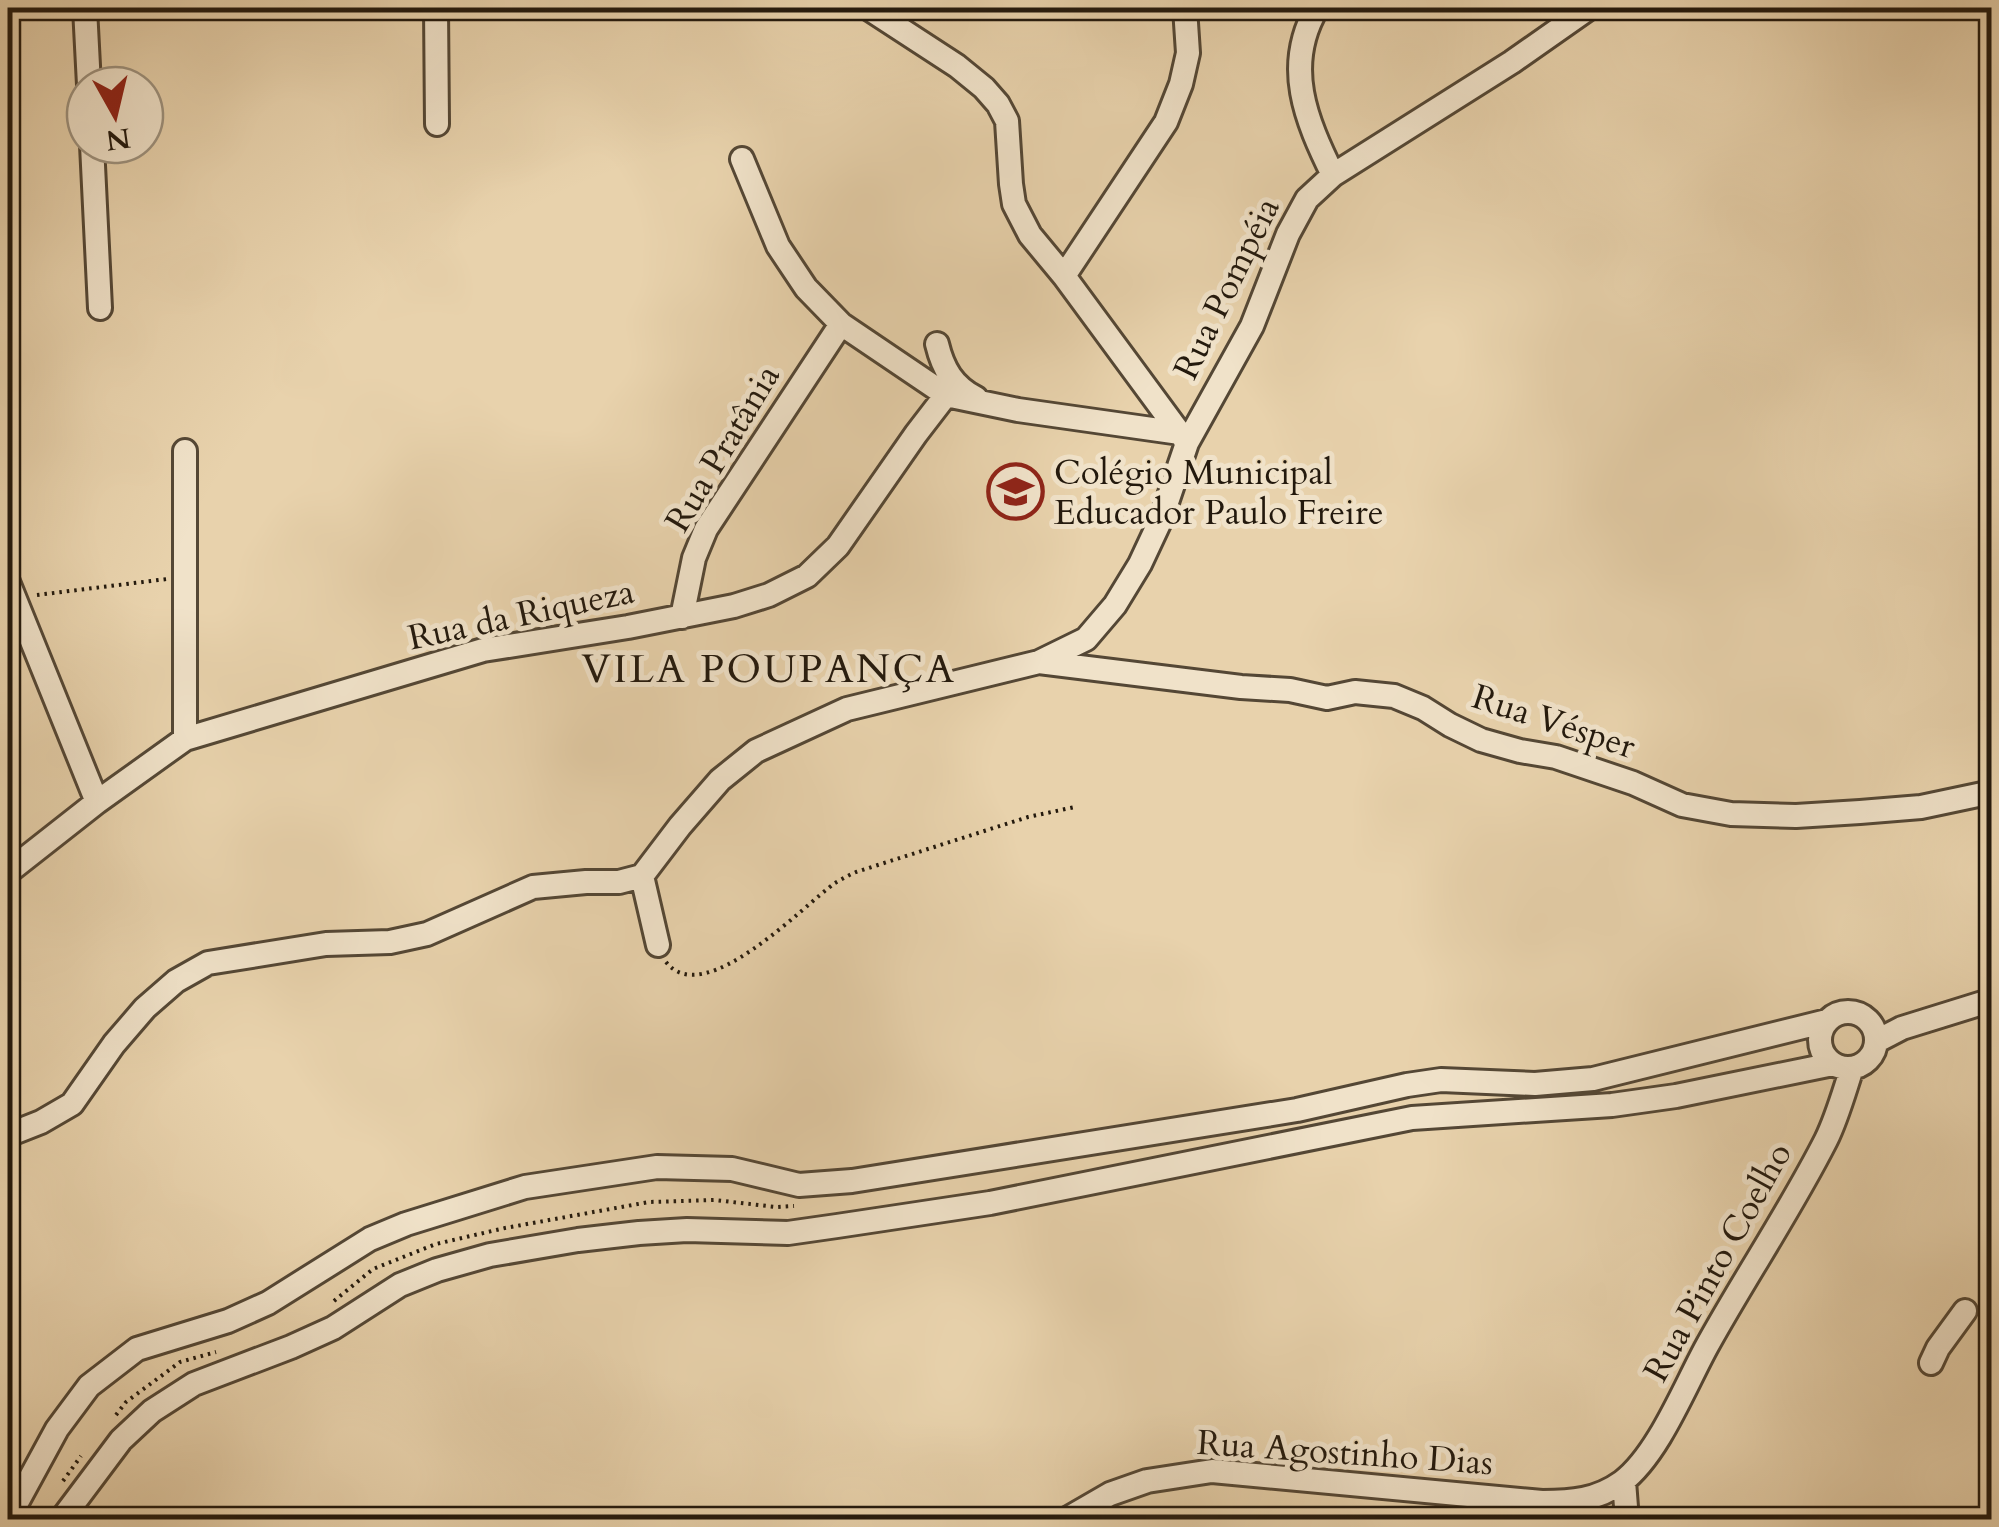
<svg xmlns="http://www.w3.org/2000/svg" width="1999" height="1527" font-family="Cardo,serif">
	<rect width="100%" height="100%" fill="#e8d2ac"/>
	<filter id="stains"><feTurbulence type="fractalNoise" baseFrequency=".002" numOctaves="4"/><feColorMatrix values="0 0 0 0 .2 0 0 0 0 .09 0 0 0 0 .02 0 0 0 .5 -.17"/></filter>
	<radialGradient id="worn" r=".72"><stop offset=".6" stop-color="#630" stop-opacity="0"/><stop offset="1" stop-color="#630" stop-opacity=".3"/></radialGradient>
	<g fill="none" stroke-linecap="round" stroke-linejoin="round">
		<defs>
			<path id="minor" d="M 85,8 L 89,85
				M 436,8 L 437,124
				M 868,8 L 957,66 L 984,88 L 998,104 L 1007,121 L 1011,184 L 1014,204 L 1030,235 L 1064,276 L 1187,443
				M 1317,8 C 1283,66 1306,120 1333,175
				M 92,145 L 100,308
				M 742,159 L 778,246 L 806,288 L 841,324 L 946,395 L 1018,410 L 1180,433
				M 1064,276 L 1166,122 L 1181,84 L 1188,53 L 1185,8
				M 937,344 C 943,369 953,386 976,398
				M 8,582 L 97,802
				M 682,617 L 694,558 L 706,529 L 841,324
				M 1039,662 L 1241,687 L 1290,690 L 1327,698 L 1355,692 L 1394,696 L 1423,708 L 1450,725 L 1481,740 L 1520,751 L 1556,757 L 1633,783 L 1682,805 L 1731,814 L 1796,816 L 1860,812 L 1921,807 L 1992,792
				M 185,739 L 185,451
				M 8,872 L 97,802 L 185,739 L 483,650 L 628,627 L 734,606 L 769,595 L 807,576 L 838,546 L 916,434 L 946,395
				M 642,876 L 658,945
				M1820 1040a28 28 0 1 1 56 0a28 28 0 1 1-56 0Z
				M 1877,1041 L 1902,1028 L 1992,1000
				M 8,1135 L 41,1122 L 72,1104 L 114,1044 L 145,1008 L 176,981 L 208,963 L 326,944 L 390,942 L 427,934 L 533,887 L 586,882 L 619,882 L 642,876 L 680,826 L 720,780 L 756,751 L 847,709 L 1039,662 L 1086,639 L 1115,605 L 1140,564 L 1162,517 L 1187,443 L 1252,326 L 1288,234 L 1307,199 L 1333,175 L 1512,62 L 1589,8
				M 1931,1363 L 1938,1348 L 1965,1311
				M 1624,1481 L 1627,1520
				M 8,1519 L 57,1429 L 89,1386 L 137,1349 L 228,1321 L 268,1303 L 370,1239 L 406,1224 L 525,1187 L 657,1167 L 732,1169 L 799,1185 L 852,1181 L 1297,1110 L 1407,1085 L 1441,1080 L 1535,1084 L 1593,1079 L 1827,1021
				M 61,1520 L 121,1440 L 152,1411 L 194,1384 L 291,1347 L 333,1328 L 400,1285 L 437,1270 L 490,1255 L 578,1240 L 639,1233 L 687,1230 L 788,1233 L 837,1226 L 990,1203 L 1412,1118 L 1612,1105 L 1676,1096 L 1833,1064
				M 1065,1520 L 1110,1494 L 1147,1481 L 1212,1471 L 1542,1502 C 1572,1502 1597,1500 1622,1482 C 1658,1455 1685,1386 1707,1346 C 1745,1277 1790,1211 1826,1140 C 1837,1118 1844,1092 1852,1068"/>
		</defs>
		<use href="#minor" stroke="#544735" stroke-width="28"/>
		<path stroke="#23190d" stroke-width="4" stroke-dasharray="2.5 5" stroke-linecap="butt" d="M 37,595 L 167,579
			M 666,962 C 704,1011 804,905 835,883 C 842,879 849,875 856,872 L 1028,817 L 1075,807
			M 334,1301 L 373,1269 L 436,1244 L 505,1228 L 649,1202 L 715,1200 L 776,1207 L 794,1206
			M 116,1415 L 126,1402 L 180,1362 L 216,1352
			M 63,1481 L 81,1456"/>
		<use href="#minor" stroke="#f0e2c9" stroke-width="22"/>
	</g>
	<defs>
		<symbol id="school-ring" viewBox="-11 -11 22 22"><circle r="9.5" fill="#f0e2c9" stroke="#8f2418" stroke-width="1.5"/><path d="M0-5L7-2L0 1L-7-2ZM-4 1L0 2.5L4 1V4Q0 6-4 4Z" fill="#8f2418"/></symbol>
	</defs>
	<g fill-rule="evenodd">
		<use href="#school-ring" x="984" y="460" width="63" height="63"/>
	</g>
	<g text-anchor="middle" stroke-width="10" stroke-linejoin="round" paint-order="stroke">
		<g font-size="35" fill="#23190d" stroke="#f0e2c9">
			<text transform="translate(1226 288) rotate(-64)" y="12">Rua Pompéia</text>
			<text transform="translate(722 448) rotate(-59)" y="12">Rua Pratânia</text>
			<text transform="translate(521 614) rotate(-12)" y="12">Rua da Riqueza</text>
			<text transform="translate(1554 721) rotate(18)" y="12">Rua Vésper</text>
			<text transform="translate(1717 1262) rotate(-61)" y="12">Rua Pinto Coelho</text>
			<text transform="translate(1345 1452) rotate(4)" y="12">Rua Agostinho Dias</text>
		</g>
		<g font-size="35" fill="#23190d" stroke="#f0e2c9" text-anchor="start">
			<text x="1054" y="484">Colégio Municipal<tspan x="1054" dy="40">Educador Paulo Freire</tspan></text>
		</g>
		<g font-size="40" letter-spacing="2.5" fill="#23190d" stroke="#f0e2c9">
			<text x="769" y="682">VILA POUPANÇA</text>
		</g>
	</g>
	<rect width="1999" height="1527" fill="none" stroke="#e8d2ac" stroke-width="40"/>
	<rect x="10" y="10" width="1979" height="1507" fill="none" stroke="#23190d" stroke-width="5"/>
	<rect x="20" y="20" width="1959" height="1487" fill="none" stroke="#23190d" stroke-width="2.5"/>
	<g transform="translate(115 115) rotate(172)"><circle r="48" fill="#f0e2c9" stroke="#9e927e" stroke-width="2.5"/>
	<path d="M0-8L18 38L0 25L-18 38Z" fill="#8f2418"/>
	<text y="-15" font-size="28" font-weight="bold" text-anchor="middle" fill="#23190d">N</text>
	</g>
	<rect width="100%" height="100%" filter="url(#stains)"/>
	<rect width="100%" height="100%" fill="url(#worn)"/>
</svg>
